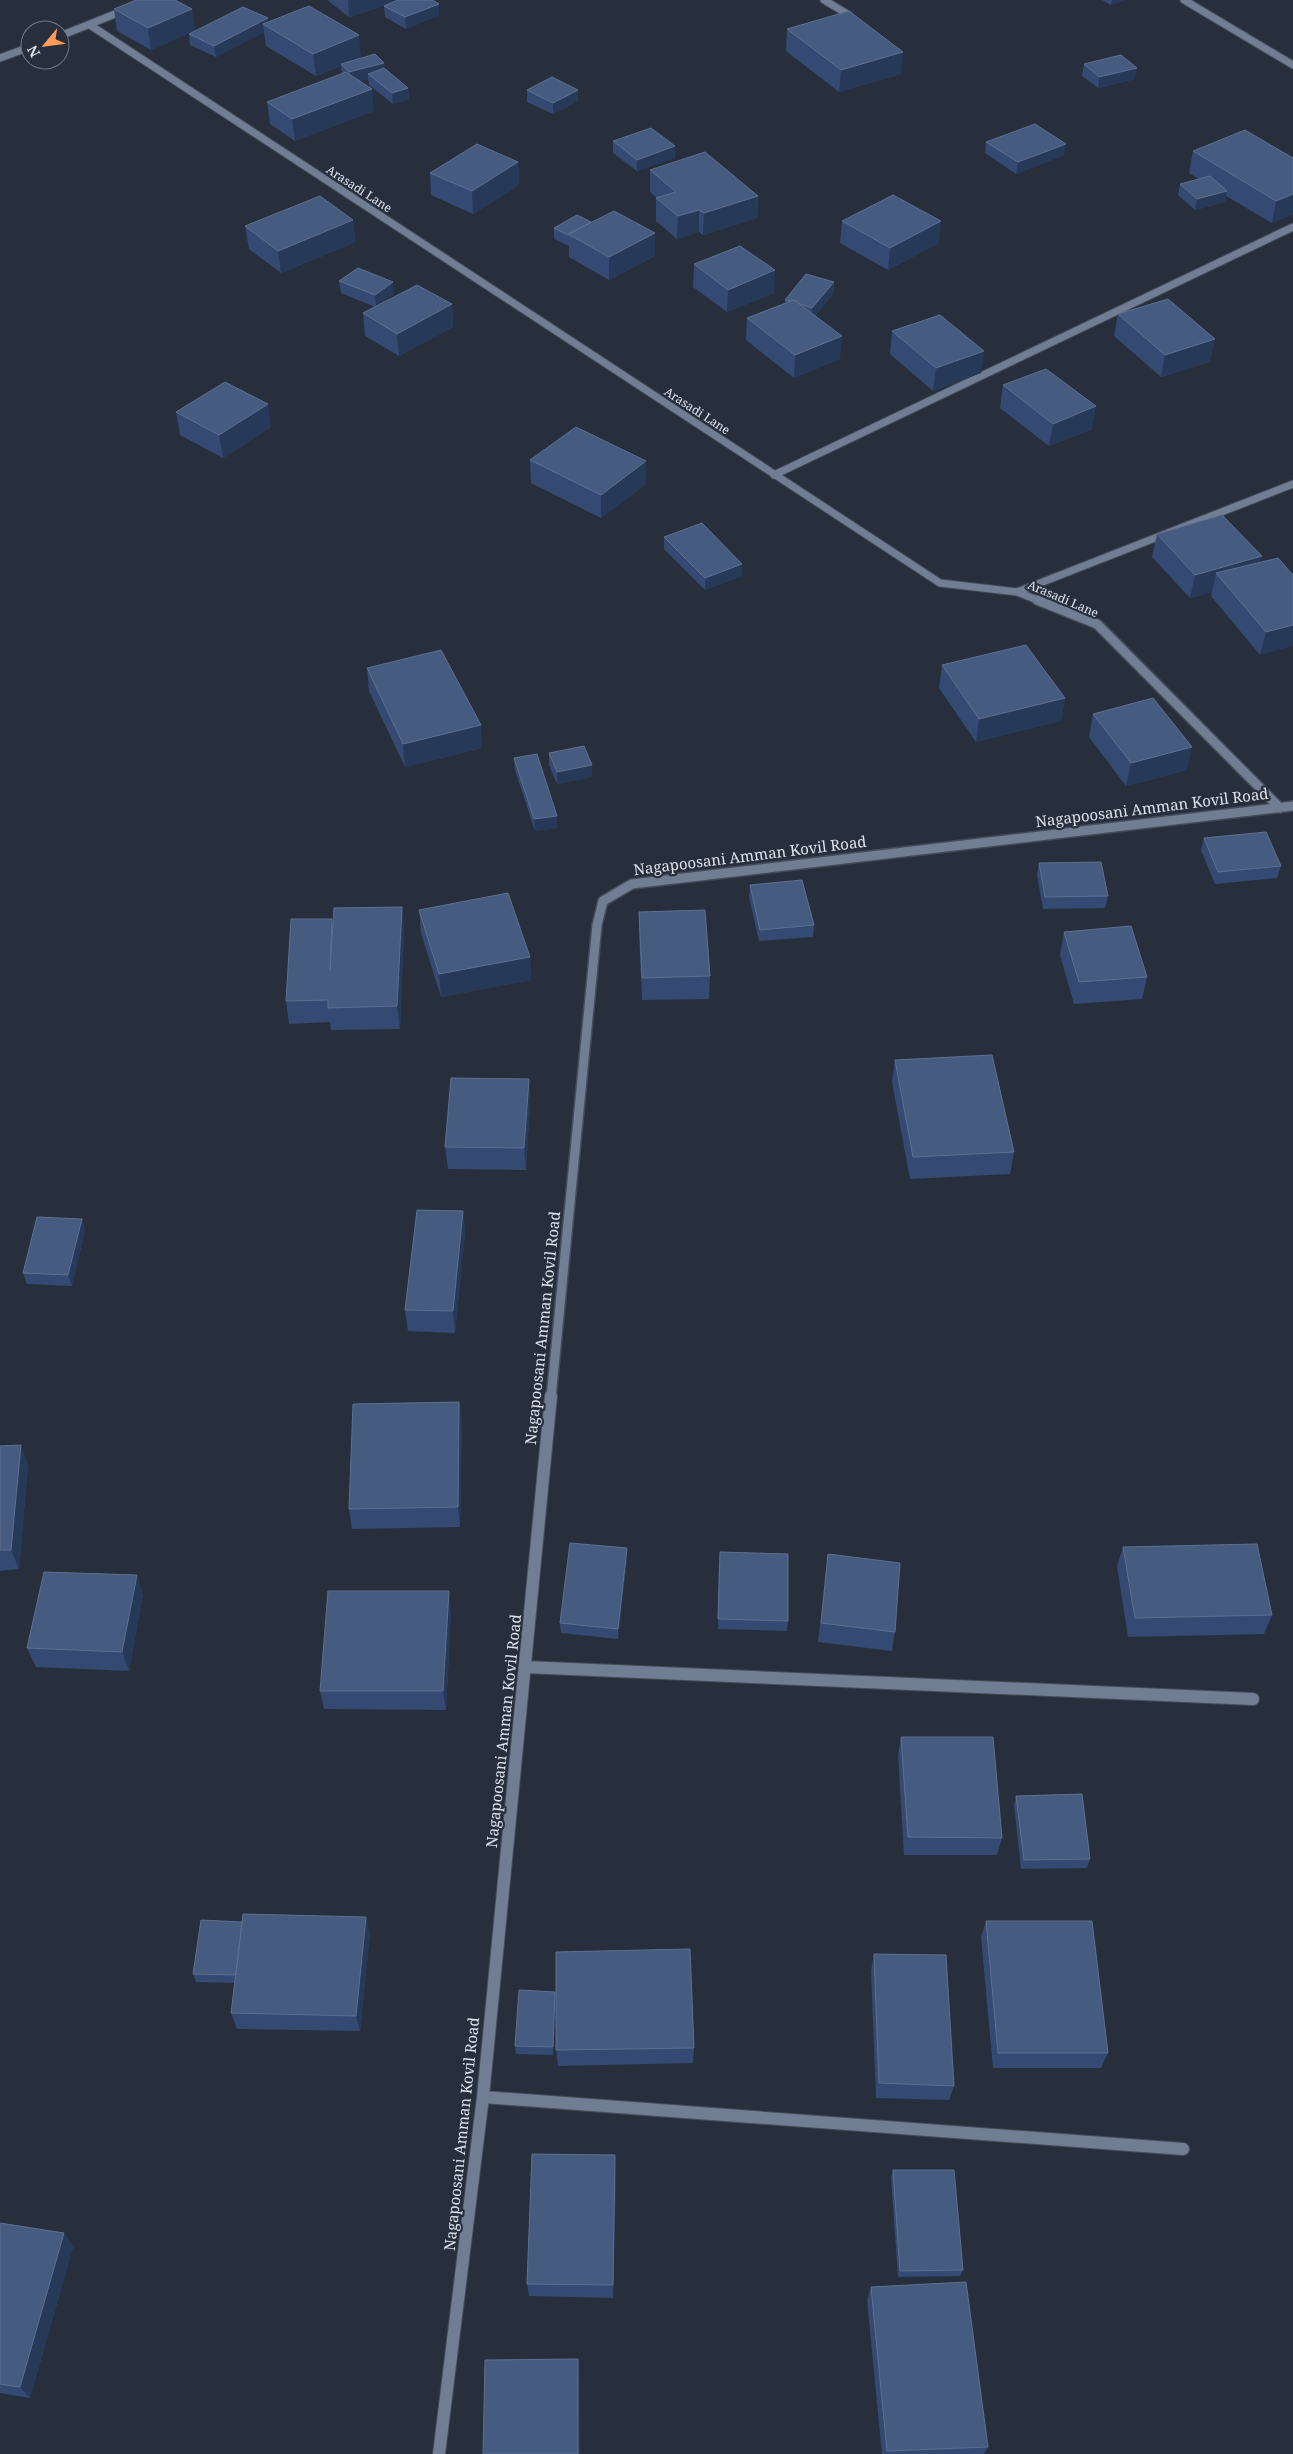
<svg xmlns="http://www.w3.org/2000/svg" width="1293" height="2454" font-family="'Noto Serif',serif">
	<rect width="100%" height="100%" fill="#272f3d"/>
	<g fill="none" stroke-linecap="round" stroke-linejoin="round">
		<defs>
			<path id="minor-far2" d="M 824,0 L 849,15
				M 1184,0 L 1293,65
				M 90,25 L 940,583 L 1017,592 L 1040,601
				M 60,36 L 150,0
				M 0,58 L 30,47
				M 774,475 L 1293,227
				M 1017,592 L 1293,484"/>
			<path id="minor-far1" d="M 1037,600 L 1097,624 L 1280,808
				M 551,1398 L 597,925 L 603,901 L 632,884 L 1293,806"/>
			<path id="minor" d="M 525,1667 L 1253,1699
				M 483,2097 L 1183,2149
				M 439,2454 L 483,2097 L 551,1396"/>
		</defs>
		<use href="#minor-far2" stroke="#444c59" stroke-width="9"/>
		<use href="#minor-far1" stroke="#444c59" stroke-width="12"/>
		<use href="#minor" stroke="#444c59" stroke-width="14"/>
		<use href="#minor-far2" stroke="#717d93" stroke-width="7"/>
		<use href="#minor-far1" stroke="#717d93" stroke-width="9"/>
		<use href="#minor" stroke="#717d93" stroke-width="12"/>
	</g>
	<path fill="#344a73" d="M 327,0 L 432,0 L 439,4 L 439,15 L 406,29 L 385,17 L 384,6 L 349,17 Z
		M 1102,0 L 1125,0 L 1111,5 Z
		M 114,9 L 195,31 L 268,22 L 361,57 L 351,61 L 385,69 L 408,88 L 409,99 L 393,104 L 369,85 L 368,79 L 359,81 L 374,111 L 295,141 L 270,124 L 267,102 L 342,74 L 341,66 L 316,76 L 266,46 L 264,32 L 216,57 L 190,45 L 189,34 L 194,31 L 151,50 L 117,31 Z
		M 787,29 L 901,74 L 839,92 L 786,51 Z
		M 1084,64 L 1135,79 L 1098,88 L 1082,76 Z
		M 527,90 L 578,90 L 578,101 L 553,114 L 527,102 Z
		M 613,141 L 675,146 L 675,158 L 637,171 L 613,153 Z
		M 986,142 L 1064,155 L 1016,174 L 985,153 Z
		M 1193,151 L 1293,158 L 1293,214 L 1272,223 L 1226,196 L 1225,202 L 1195,210 L 1178,195 L 1180,184 L 1199,179 L 1189,173 Z
		M 518,162 L 519,185 L 473,214 L 431,195 L 430,173 Z
		M 650,170 L 758,196 L 757,218 L 703,235 L 699,232 L 677,239 L 656,221 L 656,198 L 657,198 L 650,192 Z
		M 842,221 L 939,243 L 888,270 L 840,243 Z
		M 591,223 L 655,233 L 655,256 L 609,280 L 569,257 L 569,246 L 554,239 L 554,228 Z
		M 245,226 L 356,242 L 281,273 L 249,249 Z
		M 694,264 L 774,293 L 727,312 L 693,287 Z
		M 339,281 L 394,294 L 380,304 L 452,304 L 453,327 L 399,356 L 365,336 L 363,313 L 375,307 L 341,293 Z
		M 834,282 L 833,294 L 815,316 L 840,359 L 794,378 L 746,340 L 747,318 L 785,303 L 785,300 Z
		M 1118,314 L 1210,362 L 1161,377 L 1114,336 Z
		M 892,331 L 981,373 L 933,391 L 890,354 Z
		M 1003,385 L 1092,429 L 1049,446 L 1000,408 Z
		M 176,412 L 271,427 L 223,458 L 180,435 Z
		M 530,460 L 646,484 L 601,518 L 531,483 Z
		M 1157,534 L 1260,563 L 1293,575 L 1260,655 L 1211,596 L 1212,592 L 1190,598 L 1152,557 Z
		M 664,537 L 742,576 L 705,590 L 664,549 Z
		M 942,665 L 1065,698 L 1061,721 L 976,742 L 939,688 Z
		M 367,668 L 482,748 L 405,767 L 369,691 Z
		M 1093,714 L 1187,770 L 1126,786 L 1089,737 Z
		M 549,753 L 592,777 L 557,784 L 549,765 Z
		M 514,758 L 557,816 L 557,828 L 535,831 L 515,770 Z
		M 1204,838 L 1281,866 L 1277,878 L 1215,884 L 1201,850 Z
		M 1039,863 L 1108,896 L 1105,908 L 1043,909 L 1037,875 Z
		M 750,885 L 814,925 L 813,937 L 759,941 L 749,897 Z
		M 402,907 L 404,929 L 400,1029 L 331,1030 L 330,1022 L 289,1024 L 286,1001 L 332,919 L 333,927 Z
		M 419,910 L 530,957 L 531,980 L 441,997 L 421,933 Z
		M 639,912 L 710,976 L 709,999 L 642,1000 L 639,934 Z
		M 1064,932 L 1147,977 L 1142,999 L 1074,1004 L 1060,955 Z
		M 895,1060 L 1014,1152 L 1010,1174 L 910,1179 L 892,1082 Z
		M 529,1079 L 530,1101 L 526,1170 L 448,1169 L 445,1147 Z
		M 463,1211 L 465,1233 L 455,1333 L 408,1331 L 405,1310 Z
		M 82,1219 L 85,1230 L 72,1286 L 27,1284 L 23,1273 Z
		M 459,1402 L 462,1423 L 460,1527 L 352,1529 L 349,1509 Z
		M 0,1446 L 28,1465 L 19,1569 L 0,1571 Z
		M 1123,1547 L 1272,1615 L 1264,1634 L 1128,1637 L 1117,1566 Z
		M 627,1548 L 627,1559 L 618,1639 L 561,1633 L 560,1623 Z
		M 828,1554 L 895,1632 L 892,1651 L 818,1642 Z
		M 719,1562 L 788,1621 L 787,1631 L 718,1629 Z
		M 143,1594 L 129,1671 L 36,1667 L 27,1648 Z
		M 451,1611 L 446,1710 L 324,1709 L 320,1691 Z
		M 901,1737 L 1002,1838 L 997,1855 L 904,1855 L 898,1755 Z
		M 1016,1796 L 1090,1859 L 1087,1868 L 1021,1869 L 1014,1805 Z
		M 986,1921 L 1108,2053 L 1101,2068 L 993,2068 L 981,1937 Z
		M 370,1933 L 360,2031 L 237,2029 L 231,2013 L 235,1983 L 196,1982 L 193,1974 Z
		M 874,1954 L 954,2086 L 949,2100 L 876,2098 L 871,1971 Z
		M 555,1992 L 556,2000 L 553,2055 L 516,2054 L 515,2046 Z
		M 694,2048 L 693,2063 L 558,2066 L 556,2050 Z
		M 616,2169 L 613,2298 L 529,2296 L 527,2284 Z
		M 893,2170 L 963,2270 L 960,2276 L 898,2277 L 891,2177 Z
		M 0,2223 L 64,2233 L 73,2247 L 30,2398 L 0,2393 Z
		M 871,2287 L 988,2447 L 984,2454 L 882,2454 L 867,2300 Z"/>
	<path fill="#273958" d="M 348,0 L 403,0 L 349,17 Z
		M 1112,0 L 1125,0 L 1111,5 Z
		M 439,4 L 439,15 L 406,29 L 405,17 Z
		M 192,9 L 195,31 L 151,50 L 148,28 Z
		M 268,18 L 269,28 L 263,24 L 264,32 L 216,57 L 214,46 Z
		M 359,35 L 361,57 L 342,65 L 341,64 L 341,66 L 316,76 L 313,54 Z
		M 903,52 L 901,74 L 839,92 L 841,70 Z
		M 384,63 L 385,74 L 368,74 L 368,79 L 350,84 L 349,72 Z
		M 1137,68 L 1135,79 L 1098,88 L 1099,77 Z
		M 408,88 L 409,99 L 393,104 L 392,93 Z
		M 372,89 L 374,111 L 295,141 L 292,119 Z
		M 578,90 L 578,101 L 553,114 L 553,103 Z
		M 1066,144 L 1064,155 L 1016,174 L 1018,162 Z
		M 675,146 L 675,158 L 637,171 L 637,160 Z
		M 518,162 L 519,185 L 473,214 L 472,191 Z
		M 1227,191 L 1225,202 L 1195,210 L 1197,199 Z
		M 1293,194 L 1293,214 L 1272,223 L 1276,201 Z
		M 758,196 L 757,218 L 703,235 L 704,213 Z
		M 699,210 L 699,232 L 677,239 L 678,216 Z
		M 353,220 L 356,242 L 281,273 L 278,251 Z
		M 941,221 L 939,243 L 888,270 L 890,248 Z
		M 655,233 L 655,256 L 609,280 L 609,257 Z
		M 775,270 L 774,293 L 727,312 L 728,290 Z
		M 393,282 L 394,294 L 376,307 L 375,295 Z
		M 834,282 L 833,294 L 812,319 L 812,308 Z
		M 452,304 L 453,327 L 399,356 L 397,334 Z
		M 842,336 L 840,359 L 794,378 L 795,355 Z
		M 1215,339 L 1210,362 L 1161,377 L 1165,355 Z
		M 984,351 L 981,373 L 933,391 L 936,368 Z
		M 268,404 L 271,427 L 223,458 L 219,435 Z
		M 1096,406 L 1092,429 L 1049,446 L 1053,424 Z
		M 646,461 L 646,484 L 601,518 L 601,495 Z
		M 1262,556 L 1256,579 L 1216,573 L 1212,592 L 1190,598 L 1195,575 Z
		M 742,564 L 742,576 L 705,590 L 705,578 Z
		M 1293,625 L 1293,646 L 1260,655 L 1266,632 Z
		M 1065,698 L 1061,721 L 976,742 L 979,719 Z
		M 481,725 L 482,748 L 405,767 L 403,744 Z
		M 1192,747 L 1187,770 L 1126,786 L 1131,763 Z
		M 592,765 L 592,777 L 557,784 L 557,772 Z
		M 557,816 L 557,828 L 535,831 L 534,819 Z
		M 402,907 L 404,929 L 400,1029 L 397,1006 Z
		M 332,919 L 335,942 L 330,970 Z
		M 530,957 L 531,980 L 441,997 L 439,974 Z
		M 529,1079 L 530,1101 L 526,1170 L 524,1148 Z
		M 463,1211 L 465,1233 L 455,1333 L 453,1311 Z
		M 82,1219 L 85,1230 L 72,1286 L 68,1275 Z
		M 459,1402 L 462,1423 L 460,1527 L 458,1507 Z
		M 21,1445 L 28,1465 L 19,1569 L 11,1550 Z
		M 627,1548 L 627,1559 L 618,1639 L 618,1629 Z
		M 137,1575 L 143,1594 L 129,1671 L 122,1652 Z
		M 449,1591 L 451,1611 L 446,1710 L 443,1691 Z
		M 366,1917 L 370,1933 L 360,2031 L 356,2016 Z
		M 555,1992 L 556,2000 L 553,2055 L 553,2047 Z
		M 615,2155 L 616,2169 L 613,2298 L 613,2285 Z
		M 64,2233 L 73,2247 L 30,2398 L 20,2387 Z
		M 578,2359 L 579,2371 L 580,2454 L 578,2454 Z"/>
	<path fill="#465b80" stroke="#5e7091" d="M 136,0 L 175,0 L 192,9 L 148,28 L 114,9 Z
		M 398,0 L 432,0 L 439,4 L 405,17 L 384,6 Z
		M 309,6 L 359,35 L 313,54 L 263,24 Z
		M 243,7 L 268,18 L 214,46 L 189,34 Z
		M 849,11 L 903,52 L 841,70 L 787,29 Z
		M 375,54 L 384,63 L 349,72 L 341,64 Z
		M 1121,55 L 1137,68 L 1099,77 L 1084,64 Z
		M 384,68 L 408,88 L 392,93 L 368,74 Z
		M 346,72 L 372,89 L 292,119 L 267,102 Z
		M 552,77 L 578,90 L 553,103 L 527,90 Z
		M 1035,124 L 1066,144 L 1018,162 L 986,142 Z
		M 651,128 L 675,146 L 637,160 L 613,141 Z
		M 1245,130 L 1293,158 L 1293,194 L 1276,201 L 1193,151 Z
		M 477,144 L 518,162 L 472,191 L 430,173 Z
		M 705,152 L 758,196 L 704,213 L 699,210 L 678,216 L 656,198 L 676,192 L 650,170 Z
		M 1210,176 L 1227,191 L 1197,199 L 1180,184 Z
		M 893,195 L 941,221 L 890,248 L 842,221 Z
		M 320,196 L 353,220 L 278,251 L 245,226 Z
		M 614,211 L 655,233 L 609,257 L 568,234 Z
		M 577,215 L 591,222 L 568,235 L 554,228 Z
		M 740,246 L 775,270 L 728,290 L 694,264 Z
		M 358,268 L 393,282 L 375,295 L 339,281 Z
		M 806,274 L 834,282 L 812,308 L 800,304 L 794,300 L 790,301 L 785,300 Z
		M 417,285 L 452,304 L 397,334 L 363,313 Z
		M 1168,299 L 1215,339 L 1165,355 L 1118,314 Z
		M 794,300 L 842,336 L 795,355 L 747,318 Z
		M 940,315 L 984,351 L 936,368 L 892,331 Z
		M 1046,369 L 1096,406 L 1053,424 L 1003,385 Z
		M 225,382 L 268,404 L 219,435 L 176,412 Z
		M 576,427 L 646,461 L 601,495 L 530,460 Z
		M 1222,515 L 1262,556 L 1195,575 L 1157,534 Z
		M 702,523 L 742,564 L 705,578 L 664,537 Z
		M 1278,558 L 1293,575 L 1293,625 L 1266,632 L 1216,573 Z
		M 1026,645 L 1065,698 L 979,719 L 942,665 Z
		M 441,650 L 481,725 L 403,744 L 367,668 Z
		M 1153,698 L 1192,747 L 1131,763 L 1093,714 Z
		M 584,746 L 592,765 L 557,772 L 549,753 Z
		M 537,754 L 557,816 L 534,819 L 514,758 Z
		M 1266,832 L 1281,866 L 1218,872 L 1204,838 Z
		M 1101,862 L 1108,896 L 1045,897 L 1039,863 Z
		M 802,880 L 814,925 L 760,930 L 750,885 Z
		M 508,893 L 530,957 L 439,974 L 419,910 Z
		M 402,907 L 397,1006 L 328,1008 L 328,1000 L 286,1001 L 291,919 L 332,919 L 330,970 L 334,908 Z
		M 705,910 L 710,976 L 642,978 L 639,912 Z
		M 1131,926 L 1147,977 L 1079,982 L 1064,932 Z
		M 992,1055 L 1014,1152 L 913,1157 L 895,1060 Z
		M 451,1078 L 529,1079 L 524,1148 L 445,1147 Z
		M 417,1210 L 463,1211 L 453,1311 L 405,1310 Z
		M 37,1217 L 82,1219 L 68,1275 L 23,1273 Z
		M 459,1402 L 458,1507 L 349,1509 L 353,1404 Z
		M 21,1445 L 11,1550 L 0,1550 L 0,1446 Z
		M 570,1543 L 627,1548 L 618,1629 L 560,1623 Z
		M 1257,1544 L 1272,1615 L 1135,1618 L 1123,1547 Z
		M 720,1552 L 788,1554 L 788,1621 L 718,1619 Z
		M 828,1554 L 900,1563 L 895,1632 L 821,1623 Z
		M 44,1572 L 137,1575 L 122,1652 L 27,1648 Z
		M 328,1591 L 449,1591 L 443,1691 L 320,1691 Z
		M 901,1737 L 993,1737 L 1002,1838 L 908,1837 Z
		M 1082,1794 L 1090,1859 L 1024,1860 L 1016,1796 Z
		M 243,1914 L 366,1917 L 356,2016 L 231,2013 Z
		M 201,1920 L 242,1922 L 236,1975 L 193,1974 Z
		M 986,1921 L 1092,1921 L 1108,2053 L 998,2053 Z
		M 690,1949 L 694,2048 L 556,2050 L 556,1952 Z
		M 874,1954 L 946,1955 L 954,2086 L 879,2083 Z
		M 519,1990 L 555,1992 L 553,2047 L 515,2046 Z
		M 532,2154 L 615,2155 L 613,2285 L 527,2284 Z
		M 893,2170 L 954,2170 L 963,2270 L 900,2271 Z
		M 0,2223 L 64,2233 L 20,2387 L 0,2384 Z
		M 966,2282 L 988,2447 L 887,2451 L 871,2287 Z
		M 578,2359 L 578,2454 L 483,2454 L 485,2360 Z"/>
	<g text-anchor="middle" stroke-width="4.5" stroke-linejoin="round" paint-order="stroke">
		<g font-size="12" fill="#dde2eb" stroke="#272f3d">
			<text transform="translate(359 189) rotate(33)" y="4">Arasadi Lane</text>
			<text transform="translate(697 411) rotate(33)" y="4">Arasadi Lane</text>
			<text transform="translate(1063 599) rotate(23)" y="4">Arasadi Lane</text>
		</g>
		<g font-size="15" fill="#dde2eb" stroke="#272f3d">
			<text transform="translate(1152 808) rotate(-7)" y="5">Nagapoosani Amman Kovil Road</text>
			<text transform="translate(750 856) rotate(-7)" y="5">Nagapoosani Amman Kovil Road</text>
			<text transform="translate(543 1328) rotate(-84)" y="5">Nagapoosani Amman Kovil Road</text>
			<text transform="translate(504 1731) rotate(-84)" y="5">Nagapoosani Amman Kovil Road</text>
			<text transform="translate(462 2134) rotate(-84)" y="5">Nagapoosani Amman Kovil Road</text>
		</g>
	</g>
	<g transform="translate(45 45) rotate(241)"><circle r="24" fill="#272f3d" stroke="#707783"/>
	<path d="M0-4L9 19L0 12L-9 19Z" fill="#ff9b5a"/>
	<text y="-8" font-size="14" font-weight="bold" text-anchor="middle" fill="#dde2eb">N</text>
	</g>
</svg>
